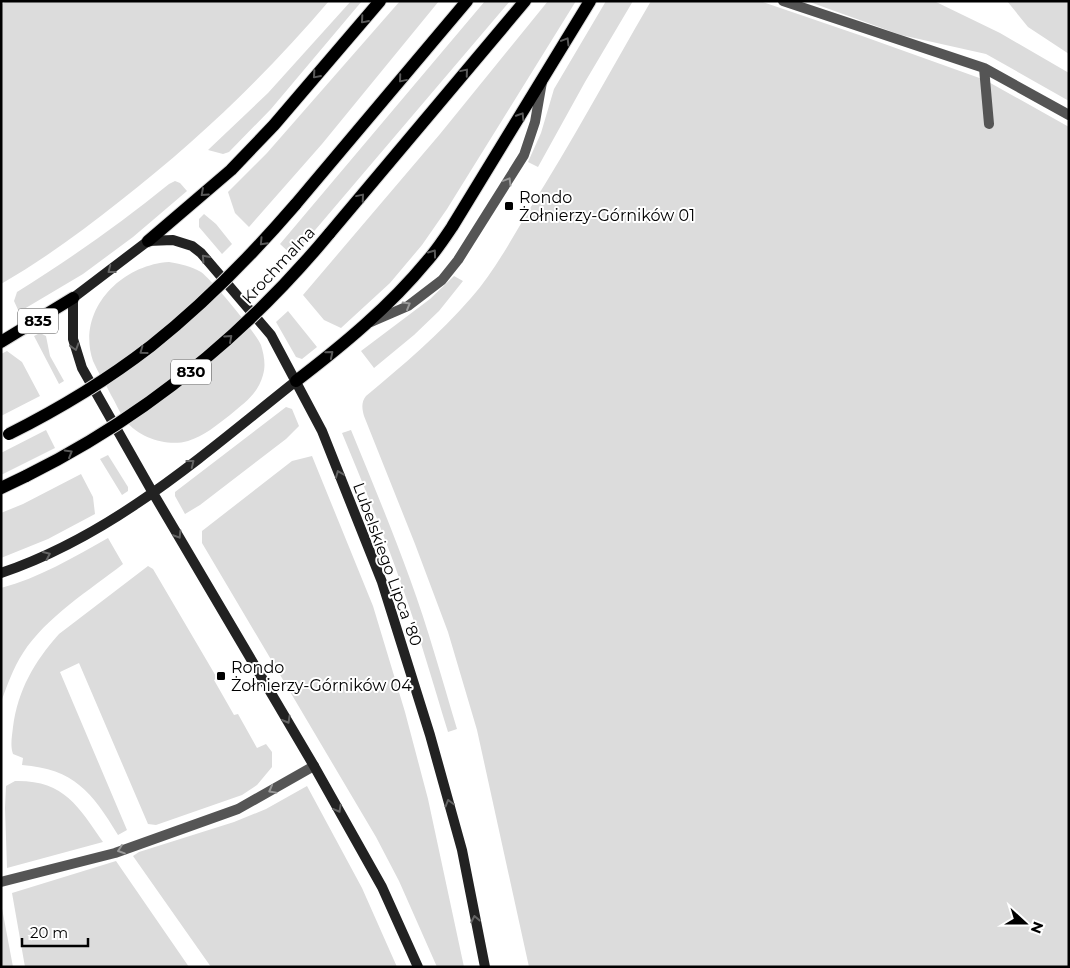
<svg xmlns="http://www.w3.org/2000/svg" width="1070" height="968" font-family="Montserrat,sans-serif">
	<rect width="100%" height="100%" fill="#fff"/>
	<path fill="#dcdcdc" d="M 6,1 L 329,1 C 266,75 197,141 120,201 C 82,231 43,260 1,284 L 1,5 Z
		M 351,1 L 362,1 L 271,109 L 229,152 L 223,154 L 208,150 L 268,93 Z
		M 400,1 L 439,1 L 322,144 L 249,227 L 235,213 L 228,192 L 267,153 Z
		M 485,1 L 510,1 L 293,256 L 280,244 Z
		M 548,1 L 576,1 L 447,209 L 422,245 L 390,283 L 341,328 L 324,320 L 303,295 L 440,134 Z
		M 606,1 L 633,1 L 585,82 L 538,167 L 528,162 L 541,133 L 554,89 Z
		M 651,1 L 760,1 L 865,37 L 985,80 L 1069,127 L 1069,967 L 529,967 L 477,730 L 448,632 L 415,544 L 364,416 C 362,409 361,402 366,396 C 403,365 439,335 471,298 C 494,272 511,240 529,210 C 572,142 610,71 651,1 Z
		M 807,1 L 934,1 L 1000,33 L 1069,73 L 1069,101 L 986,54 L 901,35 Z
		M 1007,1 L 1069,1 L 1069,54 L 1028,27 Z
		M 175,181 L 180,183 L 187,191 L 133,237 L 83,274 L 19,312 L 14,301 L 17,292 C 70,259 121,223 169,184 Z
		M 204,214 L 216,224 L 232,244 L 222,254 L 199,227 L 199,219 Z
		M 169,262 C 180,264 191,266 201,272 C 212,280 256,333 261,345 C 264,355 266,365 263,375 C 258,394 244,403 230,415 C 217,425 204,436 188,441 C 168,447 139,438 126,421 C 120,414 116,403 111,395 C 106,384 98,373 93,361 C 76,311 120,265 169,262 Z
		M 454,276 L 463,281 L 439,311 L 414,335 L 374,368 L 361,351 L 430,299 Z
		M 288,311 L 317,347 L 302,359 L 296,357 L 276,322 Z
		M 40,333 L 46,336 L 50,356 L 64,381 L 59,384 L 34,336 Z
		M 7,351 L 22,362 L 40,396 L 1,416 L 1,354 Z
		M 286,407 L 292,409 L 299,426 L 286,439 L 200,505 L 185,514 L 175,496 L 175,492 Z
		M 46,430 L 55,448 L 1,475 L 1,453 Z
		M 351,430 C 371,479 392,529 410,579 C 428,628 442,679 457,729 L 448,732 C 433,683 419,634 402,586 C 384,534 363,484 342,433 Z
		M 108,455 L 128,487 L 128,491 L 122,495 L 100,459 Z
		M 312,456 L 373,606 L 405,712 L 428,799 L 464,967 L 437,967 L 399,881 L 376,837 L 202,543 L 202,531 L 292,461 Z
		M 81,474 L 93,497 L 95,514 L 48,539 L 1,558 L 1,513 L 23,504 Z
		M 108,538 L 123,564 C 90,590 46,617 23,653 C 13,668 7,686 1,702 L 1,588 C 39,578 74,557 108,538 Z
		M 148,566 L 153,569 L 217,678 L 214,680 L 234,715 L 238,714 L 257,748 L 266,744 L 272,752 L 272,767 L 257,785 L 242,795 L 156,825 L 148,824 L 79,663 L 60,672 L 127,830 L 118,835 C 92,792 74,769 22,765 L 23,758 L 13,754 C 10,746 12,736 13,727 C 18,690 34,662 59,634 Z
		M 15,781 C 64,780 78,806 103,842 L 7,868 L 5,808 L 6,786 Z
		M 307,786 L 362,888 L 397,967 L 211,967 L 133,856 L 139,852 L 234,822 L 266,809 Z
		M 116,861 L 189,967 L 25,967 L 12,893 Z
		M 1,903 L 13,967 L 1,967 Z"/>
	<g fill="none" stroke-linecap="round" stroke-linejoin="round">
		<defs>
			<path id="primary" d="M 295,205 L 467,1
				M 329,234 L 525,1
				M 148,241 L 231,170 L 274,125 L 380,1
				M 1,342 L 73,298
				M 296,381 C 343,345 389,307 427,261 C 436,251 444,239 452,227 L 590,1
				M 1,488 L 26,476"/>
		</defs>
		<use href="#primary" stroke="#dbdbdb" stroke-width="14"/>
		<path stroke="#555" stroke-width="10" d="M 783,1 L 984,68
			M 989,124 L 984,68 L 1069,115
			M 371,322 L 408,306 L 442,280 L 458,260 L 524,155 L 535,122 L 542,82
			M 1,882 L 115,853 L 238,809 L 314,766"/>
		<path stroke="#222" stroke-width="10" d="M 1,573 C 114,535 204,454 296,381
			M 418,967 L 382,887 L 314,766 L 153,493 L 82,368 L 73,339 L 73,298 L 148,241 L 173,240 L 192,246 L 201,253 L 271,335 L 322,431 L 382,582 L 430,735 L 462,850 L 485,967"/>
		<use href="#primary" stroke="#000" stroke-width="12"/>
		<defs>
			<path id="primary-bridge" d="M 9,434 C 59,409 107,380 151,346 C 204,304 251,256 295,205
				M 26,476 C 145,417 244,336 329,234"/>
		</defs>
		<use href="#primary-bridge" stroke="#dbdbdb" stroke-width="14" stroke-linecap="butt"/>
		<use href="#primary-bridge" stroke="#000" stroke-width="12"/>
	</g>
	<defs><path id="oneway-chevron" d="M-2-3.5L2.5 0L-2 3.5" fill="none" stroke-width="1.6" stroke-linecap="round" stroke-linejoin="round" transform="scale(1.25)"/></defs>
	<g stroke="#595959">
		<use href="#oneway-chevron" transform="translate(364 20) rotate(131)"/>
		<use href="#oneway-chevron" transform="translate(566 41) rotate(-59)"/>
		<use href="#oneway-chevron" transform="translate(465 72) rotate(-50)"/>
		<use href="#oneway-chevron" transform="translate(316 75) rotate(131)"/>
		<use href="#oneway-chevron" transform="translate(402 79) rotate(130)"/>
		<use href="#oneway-chevron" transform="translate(521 116) rotate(-58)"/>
		<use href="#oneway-chevron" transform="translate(204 193) rotate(138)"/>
		<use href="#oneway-chevron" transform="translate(361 197) rotate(-50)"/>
		<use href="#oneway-chevron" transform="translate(263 242) rotate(133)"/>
		<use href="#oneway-chevron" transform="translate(433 253) rotate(-54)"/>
		<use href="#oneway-chevron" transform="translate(229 338) rotate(-42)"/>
		<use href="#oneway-chevron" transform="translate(143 351) rotate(144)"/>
		<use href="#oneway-chevron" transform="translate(330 354) rotate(-40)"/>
		<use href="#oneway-chevron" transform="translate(69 453) rotate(-30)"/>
	</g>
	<g stroke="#999">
		<use href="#oneway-chevron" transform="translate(508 181) rotate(-59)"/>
		<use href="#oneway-chevron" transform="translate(407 305) rotate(-30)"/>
		<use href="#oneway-chevron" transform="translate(272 790) rotate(151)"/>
		<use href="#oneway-chevron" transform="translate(121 850) rotate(161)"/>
	</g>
	<g stroke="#646464">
		<use href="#oneway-chevron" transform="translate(205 258) rotate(-132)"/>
		<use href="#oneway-chevron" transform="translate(111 270) rotate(142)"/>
		<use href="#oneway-chevron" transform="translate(75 347) rotate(73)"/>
		<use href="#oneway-chevron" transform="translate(191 463) rotate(-38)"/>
		<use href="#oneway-chevron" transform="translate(339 474) rotate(-112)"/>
		<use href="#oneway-chevron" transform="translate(178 535) rotate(58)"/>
		<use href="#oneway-chevron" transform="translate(47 555) rotate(-25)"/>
		<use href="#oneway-chevron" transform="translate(287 720) rotate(60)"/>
		<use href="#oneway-chevron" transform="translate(449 803) rotate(-106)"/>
		<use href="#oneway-chevron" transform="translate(338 809) rotate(61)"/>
		<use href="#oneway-chevron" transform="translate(475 919) rotate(-101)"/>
	</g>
	<g fill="#000" stroke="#fff" stroke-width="2">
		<rect x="504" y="201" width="10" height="10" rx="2.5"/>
		<rect x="216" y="671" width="10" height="10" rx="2.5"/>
	</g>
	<g text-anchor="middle" stroke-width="4" stroke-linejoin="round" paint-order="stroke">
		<g fill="#fff" stroke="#4c4c4c" stroke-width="1">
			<rect x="18" y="308.5" width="40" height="25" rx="4"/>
			<rect x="171" y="359.5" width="40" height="25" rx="4"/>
		</g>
		<g font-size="15" font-weight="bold" fill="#000">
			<text x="38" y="326">835</text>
			<text x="191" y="377">830</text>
		</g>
		<g font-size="16" fill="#000" stroke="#fff" text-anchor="start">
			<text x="519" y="203">Rondo<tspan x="519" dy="18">Żołnierzy-Górników 01</tspan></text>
			<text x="231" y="673">Rondo<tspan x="231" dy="18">Żołnierzy-Górników 04</tspan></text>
		</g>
		<g font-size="16" fill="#000" stroke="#fff">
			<text transform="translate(278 265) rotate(-47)" y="6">Krochmalna</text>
			<text transform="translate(388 564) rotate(70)" y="6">Lubelskiego Lipca '80</text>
		</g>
	</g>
	<rect width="1070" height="968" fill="none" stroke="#000000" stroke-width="5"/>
	<g transform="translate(1025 923) rotate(111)" stroke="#ffffff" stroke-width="4" paint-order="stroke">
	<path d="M0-4L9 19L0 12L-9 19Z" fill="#000000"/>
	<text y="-8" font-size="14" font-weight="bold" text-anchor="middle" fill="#000000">N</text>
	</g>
	<path d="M22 938v8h66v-8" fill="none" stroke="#000000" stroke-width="2.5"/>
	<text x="30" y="938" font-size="15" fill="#000000" stroke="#ffffff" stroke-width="4" paint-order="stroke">20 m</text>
</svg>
